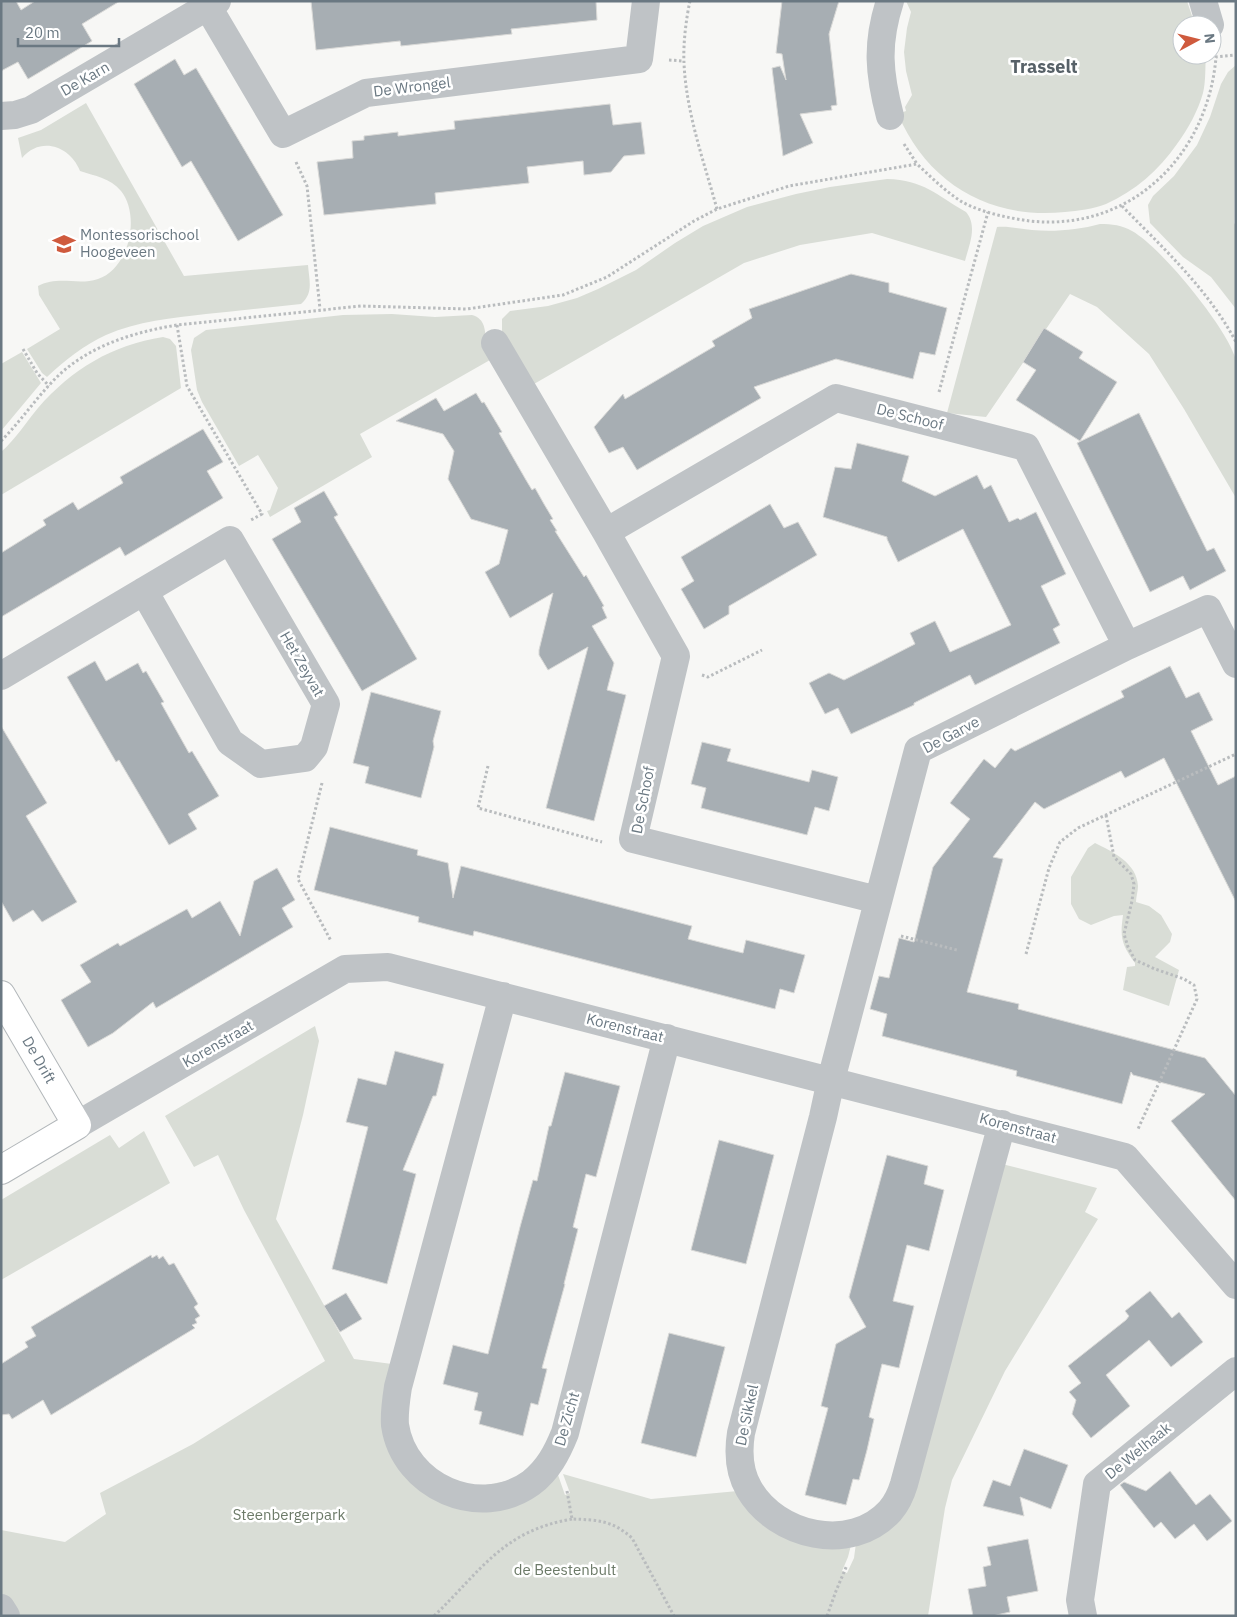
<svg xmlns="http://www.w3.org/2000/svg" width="1237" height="1617" font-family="'IBM Plex Sans',sans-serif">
	<rect width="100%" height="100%" fill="#f7f7f5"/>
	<path fill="#d9ddd6" d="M 906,1 L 1187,1 L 1195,25 L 1182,25 L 1182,55 L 1206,55 C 1205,67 1206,81 1203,93 C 1198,111 1188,129 1177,144 C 1159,170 1135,191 1106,204 C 1093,209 1078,211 1065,212 C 990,220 927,183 898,114 L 906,111 L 905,107 L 912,95 L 906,71 L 904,52 L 907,28 L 911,12 Z
		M 1236,65 L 1234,223 L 1236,226 L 1236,309 L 1211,277 L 1183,257 L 1150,223 L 1148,205 L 1153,196 L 1174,176 L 1197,145 L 1210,117 L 1221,84 L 1228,72 Z
		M 86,103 L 184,276 L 308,265 C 309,280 314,293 301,304 C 270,307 238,311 206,314 C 173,318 137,321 106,335 C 84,345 65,360 47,377 L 42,373 L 27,349 L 60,329 L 39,295 L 38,286 C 60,275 77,286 98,279 C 129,269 141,216 121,191 C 110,178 95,176 80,171 C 70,146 41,136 22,158 L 18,138 L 41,130 Z
		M 887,179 C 924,180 936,195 966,212 C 978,226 969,245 965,261 L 872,233 L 800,245 L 744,263 L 534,384 L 502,332 L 502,319 L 510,311 L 548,306 L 577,298 L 598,289 L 636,270 L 675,243 L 703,226 L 747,207 L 796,194 L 830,187 Z
		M 1100,224 C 1112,224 1122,225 1132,231 C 1161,247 1225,326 1235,357 C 1237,368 1236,384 1236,395 C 1236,429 1236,464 1236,498 L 1184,409 L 1149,354 L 1097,307 L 1070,294 L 986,417 L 947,413 L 997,227 C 1009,226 1020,229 1032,230 C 1053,232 1079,230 1100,224 Z
		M 392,314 L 435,317 L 472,315 C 486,319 485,331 486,343 L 482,346 L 490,360 L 360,434 L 372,457 L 270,517 L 267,511 L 270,510 L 278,488 L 258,455 L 239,466 L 202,402 L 197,390 L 191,350 L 194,338 L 206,330 L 343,315 Z
		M 163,337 L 170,339 L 176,346 L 181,388 L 1,495 L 1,452 C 16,439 26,422 38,408 C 72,369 112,345 163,337 Z
		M 22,352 L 41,383 L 1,431 L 1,364 Z
		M 1095,843 C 1113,852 1137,863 1138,886 C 1138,891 1136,897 1136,902 L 1149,906 L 1161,915 L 1172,934 L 1170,942 L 1155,957 L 1179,970 L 1169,1006 L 1123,990 L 1127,967 L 1135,966 L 1135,963 C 1121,944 1120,937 1123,915 L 1114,916 L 1091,925 L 1079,919 L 1071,904 L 1071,877 L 1088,848 Z
		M 315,1026 L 319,1041 L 303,1115 L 276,1219 L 354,1359 L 392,1364 L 385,1405 L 431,1495 L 557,1472 L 565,1495 L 570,1493 L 563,1474 L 651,1499 L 738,1491 L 851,1545 L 848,1557 L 842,1571 L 847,1573 L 854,1558 L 856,1543 L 873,1537 L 1002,1164 L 1097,1188 L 1085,1212 L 1098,1219 L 1005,1371 L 952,1480 L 945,1508 L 928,1616 L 1,1616 L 1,1530 L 65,1542 L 106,1514 L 100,1493 L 193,1444 L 325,1361 L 244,1210 L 218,1155 L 194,1167 L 165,1116 Z
		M 144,1131 L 170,1183 L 1,1280 L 1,1200 L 110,1135 L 119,1148 Z"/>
	<path fill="#a7aeb3" stroke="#d9d9d7" d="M 1,1 L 16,1 L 21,10 L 35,1 L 120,1 L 82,24 L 92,41 L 28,79 L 18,62 L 1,71 Z
		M 311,1 L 596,1 L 597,20 L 511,29 L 512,34 L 401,46 L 400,41 L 316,50 Z
		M 782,1 L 839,1 L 829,34 L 837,105 L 831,106 L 832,110 L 800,114 L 813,143 L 783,156 L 772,68 L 780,66 L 786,80 L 782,54 L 776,53 Z
		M 175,59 L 184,75 L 196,68 L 283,215 L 238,241 L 191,161 L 182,167 L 134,84 Z
		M 610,104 L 613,125 L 641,122 L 645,154 L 624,156 L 611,172 L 584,175 L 583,161 L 527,167 L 529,183 L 435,193 L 436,204 L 324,215 L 317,162 L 353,158 L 352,141 L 364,140 L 364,136 L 398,132 L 398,136 L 455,129 L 454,121 Z
		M 851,274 L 889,283 L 889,292 L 947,308 L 935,355 L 920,352 L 913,379 L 836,359 L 754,387 L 761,398 L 637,470 L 623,447 L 609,453 L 594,427 L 623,394 L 625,399 L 715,346 L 712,341 L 752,318 L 749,309 Z
		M 1044,328 L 1083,352 L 1079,358 L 1117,382 L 1080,441 L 1016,400 L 1036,370 L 1023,362 Z
		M 476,393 L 482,403 L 484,402 L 502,432 L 499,433 L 526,480 L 532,490 L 535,488 L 544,504 L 553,519 L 550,520 L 557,531 L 555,531 L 584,577 L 586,575 L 604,606 L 602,607 L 607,618 L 592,626 L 614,663 L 607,690 L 626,695 L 594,821 L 546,808 L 588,647 L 548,670 L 539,655 L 539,650 L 553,593 L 510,618 L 485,572 L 499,564 L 508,530 L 471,519 L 448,479 L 454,451 L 443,434 L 396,421 L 436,398 L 444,411 Z
		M 1139,413 L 1207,551 L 1214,548 L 1226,571 L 1190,590 L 1183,576 L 1150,592 L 1077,443 Z
		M 203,429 L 223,462 L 207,471 L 223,498 L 125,556 L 120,547 L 1,617 L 1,553 L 46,525 L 43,520 L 73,502 L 78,510 L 123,483 L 120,477 Z
		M 857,443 L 909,456 L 902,481 L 935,496 L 977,475 L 984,489 L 991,485 L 1009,522 L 1018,518 L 1020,520 L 1036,512 L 1066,574 L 1041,586 L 1060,625 L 1053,629 L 1060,643 L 975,685 L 970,675 L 914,703 L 914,705 L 851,734 L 838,708 L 825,714 L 809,683 L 829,673 L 844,680 L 878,663 L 915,644 L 910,633 L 935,621 L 950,652 L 1011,625 L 963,529 L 898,562 L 887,539 L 887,537 L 823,517 L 835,467 L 851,469 Z
		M 324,491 L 338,515 L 334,517 L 417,659 L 362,691 L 272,539 L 301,522 L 294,508 Z
		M 770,504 L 784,528 L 798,522 L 817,555 L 729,606 L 729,614 L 704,629 L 681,589 L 694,581 L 681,557 Z
		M 95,661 L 106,681 L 138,663 L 143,673 L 146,671 L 164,702 L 161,703 L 189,753 L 192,751 L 219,796 L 188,814 L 197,829 L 169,845 L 119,760 L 116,762 L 67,677 Z
		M 1170,666 L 1186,698 L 1199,692 L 1213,720 L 1191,731 L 1218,785 L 1236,776 L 1236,902 L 1164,758 L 1125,778 L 1121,771 L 1044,809 L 1035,802 L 993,857 L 1003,859 L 967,992 L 1019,1004 L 1018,1009 L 1205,1058 L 1236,1096 L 1236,1201 L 1171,1121 L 1205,1094 L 1133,1075 L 1131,1072 L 1122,1104 L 1016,1076 L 1017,1071 L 882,1036 L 887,1014 L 870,1009 L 879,976 L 889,978 L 899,938 L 914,942 L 933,867 L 970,819 L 950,803 L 984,759 L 995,768 L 1011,748 L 1015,751 L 1124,697 L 1121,691 Z
		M 371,692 L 441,711 L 433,741 L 434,747 L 421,798 L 365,783 L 369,767 L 353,763 Z
		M 1,726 L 47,803 L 26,816 L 77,902 L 42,922 L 33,910 L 13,922 L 1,901 Z
		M 702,742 L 731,749 L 727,761 L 809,782 L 812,770 L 838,777 L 829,811 L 815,807 L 807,835 L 701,808 L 706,788 L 691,784 Z
		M 330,827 L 418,850 L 417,855 L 448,863 L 453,898 L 461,866 L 692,926 L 688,939 L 715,946 L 743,953 L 746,940 L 805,955 L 794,993 L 780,989 L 775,1009 L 474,931 L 473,936 L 457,932 L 418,922 L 419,917 L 314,890 Z
		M 277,868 L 295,900 L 282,908 L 293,927 L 156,1008 L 153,1002 L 113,1033 L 88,1047 L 61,1000 L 91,982 L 80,965 L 118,943 L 120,946 L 187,909 L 192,918 L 220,901 L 240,936 L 254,881 Z
		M 395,1051 L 444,1064 L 436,1096 L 433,1096 L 403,1170 L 416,1174 L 387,1284 L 332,1269 L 368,1127 L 346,1122 L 358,1078 L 386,1085 Z
		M 565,1072 L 620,1086 L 596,1177 L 586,1174 L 573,1227 L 578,1229 L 564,1284 L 565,1284 L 542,1368 L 547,1369 L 538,1405 L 531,1403 L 523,1436 L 479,1424 L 482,1412 L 474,1410 L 478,1393 L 443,1384 L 453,1345 L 488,1354 L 520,1227 L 533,1180 L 537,1181 L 549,1126 L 551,1126 Z
		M 719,1140 L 774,1155 L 746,1264 L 691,1250 Z
		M 887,1155 L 928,1166 L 924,1184 L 944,1190 L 929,1251 L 907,1245 L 893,1301 L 914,1306 L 899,1368 L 882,1364 L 869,1417 L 874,1419 L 867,1450 L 859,1480 L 853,1479 L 846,1505 L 805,1495 L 828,1408 L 821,1406 L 836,1344 L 866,1327 L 849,1297 Z
		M 151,1255 L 152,1258 L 157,1255 L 159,1259 L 163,1256 L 169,1265 L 174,1263 L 198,1304 L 194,1307 L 200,1316 L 195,1319 L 197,1323 L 192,1325 L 195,1328 L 51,1415 L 43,1400 L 12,1419 L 9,1414 L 1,1415 L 1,1364 L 28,1347 L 25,1342 L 36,1336 L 31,1327 Z
		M 1150,1291 L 1172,1318 L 1179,1312 L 1203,1342 L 1171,1367 L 1149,1340 L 1106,1375 L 1130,1406 L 1091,1438 L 1072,1414 L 1076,1400 L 1069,1392 L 1081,1383 L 1068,1366 L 1126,1320 L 1129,1316 L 1125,1311 Z
		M 346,1293 L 362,1319 L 340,1332 L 324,1306 Z
		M 669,1333 L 725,1347 L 696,1457 L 641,1443 Z
		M 1024,1449 L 1068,1465 L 1051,1509 L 1020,1497 L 1024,1516 L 983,1506 L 993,1480 L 1010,1486 Z
		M 1170,1471 L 1196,1505 L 1210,1494 L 1232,1521 L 1207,1541 L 1194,1524 L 1175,1539 L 1161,1522 L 1154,1528 L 1120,1485 L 1124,1482 L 1146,1491 Z
		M 1028,1539 L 1038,1591 L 1007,1597 L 1010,1612 L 992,1616 L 973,1616 L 968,1589 L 986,1586 L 983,1567 L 991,1565 L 987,1547 Z"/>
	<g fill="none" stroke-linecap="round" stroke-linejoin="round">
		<defs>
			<path id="secondary" d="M 1,995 L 77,1125 L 1,1170"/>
		</defs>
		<use href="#secondary" stroke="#b2b7ba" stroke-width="30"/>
		<path stroke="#b9bcbe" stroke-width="3" stroke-dasharray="2.5 2.5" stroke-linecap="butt" d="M 690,1 C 686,19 683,45 684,63 C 686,112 704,162 717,209
			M 669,60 L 683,61
			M 904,144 L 917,164
			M 296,162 L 307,186 L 320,309
			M 1122,206 C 1163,248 1208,289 1236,342
			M 177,325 L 187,386 L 262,514 L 251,520
			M 23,349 L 37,373 L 49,386
			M 939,392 L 988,212
			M 1,441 C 22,420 38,395 59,375 C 91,345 135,332 177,325 L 361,306 L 467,309 L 563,295 L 607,277 L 694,221 L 717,209 L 789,186 L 917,164 C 932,178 947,193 964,203 C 984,213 1008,218 1030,221 C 1131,232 1208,155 1216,57 L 1236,55
			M 702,675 L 708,677 L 762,650
			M 488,766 L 478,808 L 602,842
			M 322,783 L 298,879 L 331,941
			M 1106,815 L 1114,857 L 1131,874 L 1134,884 L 1132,901 L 1124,934 L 1128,947 L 1135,960 L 1155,969 L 1184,979 L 1194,985 L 1197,999 L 1138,1129
			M 901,936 L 957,950
			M 1026,954 L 1049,868 L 1060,842 L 1078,828 L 1236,754
			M 567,1491 L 572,1519 C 597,1520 612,1520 632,1538 L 674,1616
			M 434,1616 C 481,1571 502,1531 572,1519
			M 827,1616 L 836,1591 L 847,1565"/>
		<path stroke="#bfc3c6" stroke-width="28" d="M 1203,1 L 1210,25
			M 208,7 L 283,134 L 366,93 L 639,59 L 646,1
			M 1,116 L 15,115 L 31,110 L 217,1
			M 890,116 C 879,74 876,44 890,1
			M 495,343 L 606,532 L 676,656 L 633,839 L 878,900
			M 606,532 L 836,398 L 1026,447 L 1127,646
			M 1,676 L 230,540 L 326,704 L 314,747 L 305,758 L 261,764 L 230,742 L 144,591
			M 503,996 L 398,1387 C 396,1400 394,1412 395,1425 C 404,1487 480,1520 531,1483 C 548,1470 557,1453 565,1433 L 667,1038
			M 1002,1124 L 904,1484 C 901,1494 897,1503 890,1511 C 851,1554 776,1536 749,1489 C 739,1472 738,1452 741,1433 L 823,1117 L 831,1080 L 918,750 L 1127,646 L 1208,609 L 1236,664
			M 77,1125 L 345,969 L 388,967 L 1125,1157 L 1236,1285
			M 1,1608 L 6,1616
			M 1083,1616 L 1080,1600 L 1097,1484 L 1236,1371"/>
		<use href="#secondary" stroke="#fff" stroke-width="28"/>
	</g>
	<defs>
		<symbol id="school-bare" viewBox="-9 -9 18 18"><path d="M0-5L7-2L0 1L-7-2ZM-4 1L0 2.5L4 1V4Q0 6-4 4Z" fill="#cf5a3d" stroke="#fff" stroke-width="2.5" paint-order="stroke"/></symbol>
	</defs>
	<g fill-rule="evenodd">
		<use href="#school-bare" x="48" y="228" width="32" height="32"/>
	</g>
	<g text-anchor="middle" stroke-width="5" stroke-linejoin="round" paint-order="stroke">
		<g font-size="15" fill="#6a7882" stroke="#fff">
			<text transform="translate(85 79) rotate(-30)" y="5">De Karn</text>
			<text transform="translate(412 87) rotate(-7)" y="5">De Wrongel</text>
			<text transform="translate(910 417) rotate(14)" y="5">De Schoof</text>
			<text transform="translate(302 664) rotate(60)" y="5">Het Zeyvat</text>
			<text transform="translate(951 735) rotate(-28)" y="5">De Garve</text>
			<text transform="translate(643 800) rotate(-79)" y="5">De Schoof</text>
			<text transform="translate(625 1028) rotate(14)" y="5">Korenstraat</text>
			<text transform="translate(218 1044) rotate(-30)" y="5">Korenstraat</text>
			<text transform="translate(39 1060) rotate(60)" y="5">De Drift</text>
			<text transform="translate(1018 1128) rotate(15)" y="5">Korenstraat</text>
			<text transform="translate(747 1415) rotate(-78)" y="5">De Sikkel</text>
			<text transform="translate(567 1419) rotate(-74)" y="5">De Zicht</text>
			<text transform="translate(1138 1451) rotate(-39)" y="5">De Welhaak</text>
		</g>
		<g font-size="15" fill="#6a7882" stroke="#fff" text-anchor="start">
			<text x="80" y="240">Montessorischool<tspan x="80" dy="17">Hoogeveen</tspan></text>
		</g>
		<g font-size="15" fill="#6c7a68" stroke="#fff">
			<text x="289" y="1520">Steenbergerpark</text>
			<text x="565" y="1575">de Beestenbult</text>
		</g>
		<g font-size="18" font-weight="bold" fill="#576168" stroke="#fff">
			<text x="1044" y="73">Trasselt</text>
		</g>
	</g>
	<rect width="1237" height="1617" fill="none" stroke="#6a7882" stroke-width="5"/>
	<g transform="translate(1197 40) rotate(83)"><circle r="24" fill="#ffffff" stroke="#c3c9cd"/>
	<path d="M0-4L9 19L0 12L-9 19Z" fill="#cf5a3d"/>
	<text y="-8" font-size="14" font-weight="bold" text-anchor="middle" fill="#6a7882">N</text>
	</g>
	<path d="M18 38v8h101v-8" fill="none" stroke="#6a7882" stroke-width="2.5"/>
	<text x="25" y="38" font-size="15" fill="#6a7882" stroke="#ffffff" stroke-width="4" paint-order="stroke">20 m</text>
</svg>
